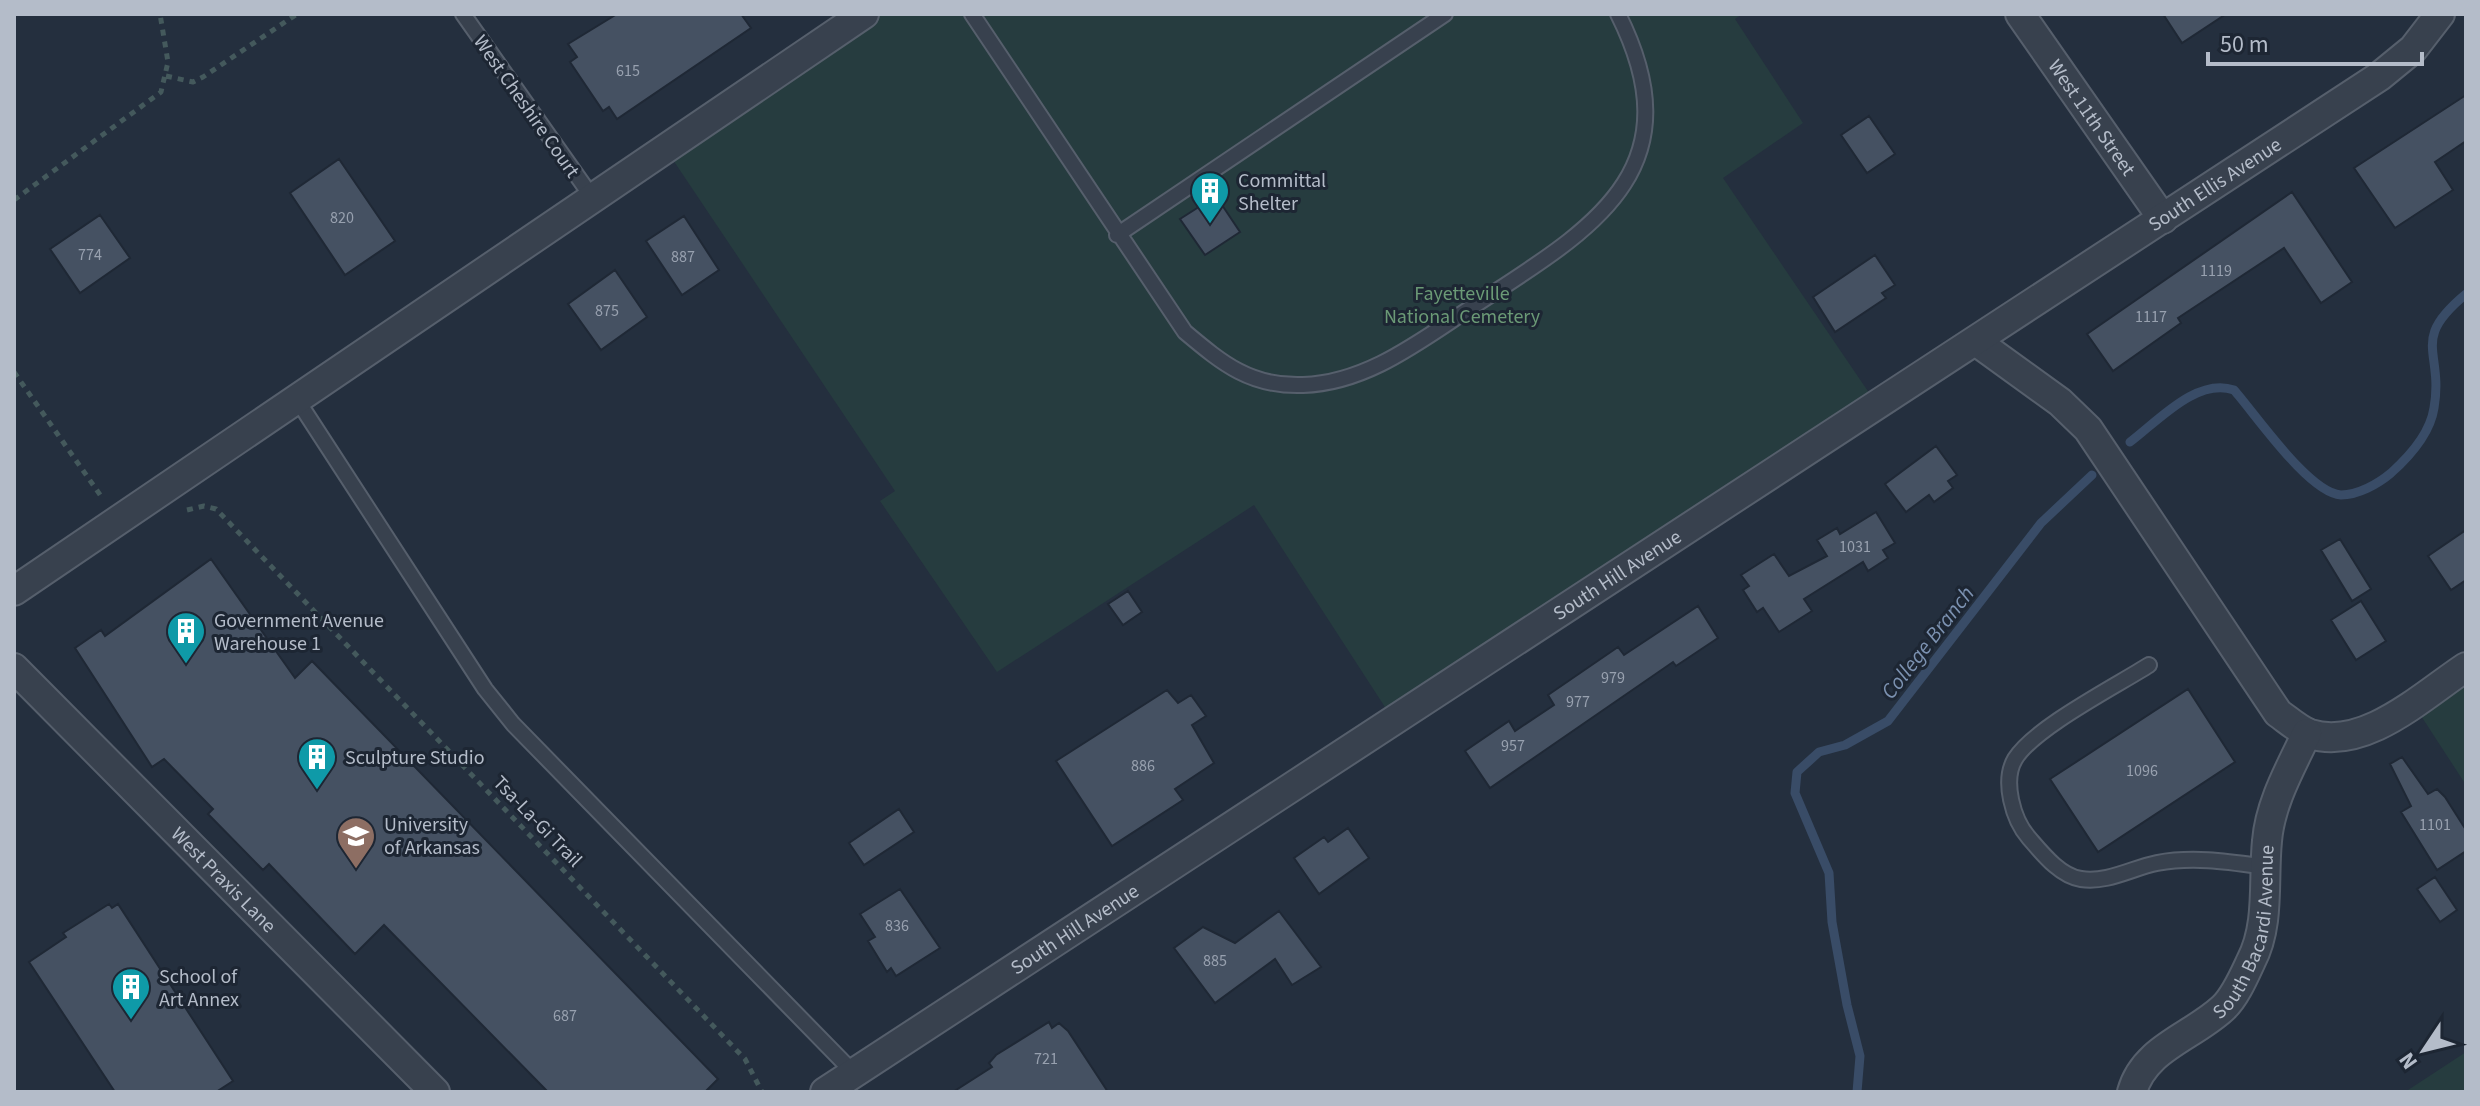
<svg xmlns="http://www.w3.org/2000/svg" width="2480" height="1106" font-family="'Source Sans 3',sans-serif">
	<rect width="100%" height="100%" fill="#242f3e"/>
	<path fill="#263c3f" d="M 864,14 L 1742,14 L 1735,19 L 1803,123 L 1723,178 L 1878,406 L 1394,721 L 1254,505 L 997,672 L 880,501 L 895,491 L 665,148 Z
		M 2466,667 L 2466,785 L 2412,702 Z
		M 2466,1052 L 2466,1092 L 2405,1092 Z"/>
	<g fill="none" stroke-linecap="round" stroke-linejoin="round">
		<path stroke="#394c67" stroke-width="9" d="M 2130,442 C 2158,421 2197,377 2234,390 C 2256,415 2309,493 2341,495 C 2358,495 2378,484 2391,473 C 2410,456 2430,434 2434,408 C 2444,350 2409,341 2466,294
			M 1857,1092 L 1860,1056 L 1847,1005 L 1832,922 L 1829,873 L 1795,793 L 1797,772 L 1819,752 L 1845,745 L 1888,721 L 2041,523 L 2092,475"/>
	</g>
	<path fill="#455162" stroke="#1f2835" stroke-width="2" d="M 617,14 L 741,14 L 751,28 L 617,119 L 609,107 L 603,111 L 570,62 L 577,57 L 568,44 Z
		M 2163,14 L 2226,14 L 2182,43 Z
		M 2466,95 L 2466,141 L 2435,162 L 2453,190 L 2395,228 L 2354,168 Z
		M 1869,116 L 1895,154 L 1867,173 L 1841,135 Z
		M 339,159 L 395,241 L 345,275 L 290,193 Z
		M 2292,192 L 2352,282 L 2321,303 L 2284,248 L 2178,318 L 2181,323 L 2113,371 L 2087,334 Z
		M 1216,196 L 1240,232 L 1205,255 L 1180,219 Z
		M 100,215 L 130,258 L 80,293 L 50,249 Z
		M 684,216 L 719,270 L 682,295 L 646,241 Z
		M 1875,255 L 1895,285 L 1882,293 L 1886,298 L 1835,332 L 1813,297 Z
		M 615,270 L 647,317 L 601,350 L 568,304 Z
		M 1936,446 L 1957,475 L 1948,481 L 1953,488 L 1934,502 L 1929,495 L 1906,512 L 1885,484 Z
		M 1876,512 L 1895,543 L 1883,550 L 1888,558 L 1868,571 L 1863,562 L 1804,599 L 1812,611 L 1779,632 L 1763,608 L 1757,612 L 1743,590 L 1749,586 L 1741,575 L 1774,554 L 1789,576 L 1827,556 L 1817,540 L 1837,528 L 1840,534 Z
		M 2466,530 L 2466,580 L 2451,590 L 2428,556 Z
		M 2340,539 L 2371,589 L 2352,601 L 2321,550 Z
		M 211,559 L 295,678 L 312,661 L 718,1079 L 705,1092 L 548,1092 L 384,925 L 355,954 L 269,864 L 263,870 L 208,814 L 213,809 L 164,759 L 152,767 L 75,648 L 101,630 L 105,636 Z
		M 1128,591 L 1142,612 L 1123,625 L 1108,604 Z
		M 2361,601 L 2386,641 L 2356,660 L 2331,620 Z
		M 1698,606 L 1718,638 L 1676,666 L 1673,662 L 1490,788 L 1465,751 L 1509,721 L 1515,731 L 1554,705 L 1548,695 L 1618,647 L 1624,655 Z
		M 2188,689 L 2235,762 L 2098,852 L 2050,779 Z
		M 1167,690 L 1178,703 L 1191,695 L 1206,716 L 1192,725 L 1214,763 L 1175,789 L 1183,800 L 1112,846 L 1056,761 Z
		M 2402,757 L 2428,794 L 2437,789 L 2445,797 L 2466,830 L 2466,851 L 2437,870 L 2401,812 L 2411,806 L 2390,764 Z
		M 899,809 L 914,832 L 864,865 L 849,843 Z
		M 1348,828 L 1369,858 L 1319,894 L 1294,858 L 1324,837 L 1328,842 Z
		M 2435,877 L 2457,910 L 2440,922 L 2417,889 Z
		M 900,889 L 940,948 L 896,976 L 891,968 L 887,972 L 868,941 L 875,937 L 860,914 Z
		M 109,904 L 112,908 L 118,904 L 233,1081 L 216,1092 L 115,1092 L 29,962 L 66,937 L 63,933 Z
		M 1279,911 L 1321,967 L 1292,985 L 1275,959 L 1215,1003 L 1174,948 L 1203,927 L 1235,943 Z
		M 1049,1022 L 1052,1028 L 1059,1023 L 1068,1031 L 1108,1092 L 953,1092 L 992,1067 L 989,1063 L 996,1055 Z"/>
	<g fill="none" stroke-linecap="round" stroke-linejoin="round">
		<defs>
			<path id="lane" d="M 463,14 L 592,197
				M 972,14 L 1185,332 C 1223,364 1251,387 1303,385 C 1367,383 1420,341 1472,307 C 1588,231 1698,173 1618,14
				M 1117,235 L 1445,14
				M 296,398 L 485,689 L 513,724 L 854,1073
				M 2149,665 C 2116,686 2034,728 2015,759 C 2002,781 2013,820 2029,838 C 2042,853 2060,876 2081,879 C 2108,883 2132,868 2157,863 C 2194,856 2230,862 2266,867"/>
			<g id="street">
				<path id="s1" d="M 2020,14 L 2163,219"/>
				<path d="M 1977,342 L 2060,402 L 2088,429 L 2278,713 C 2288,720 2299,730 2310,734 C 2365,751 2422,696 2466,667"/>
				<path d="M 14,591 L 864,14"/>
				<path id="s2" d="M 14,668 L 435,1092"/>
				<path id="s3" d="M 825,1092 L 2380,76 L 2413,49 L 2440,14"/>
				<path id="s4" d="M 2132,1092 C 2144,1048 2192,1037 2223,1008 C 2235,997 2244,976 2251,961 C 2270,925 2263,880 2267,841 C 2270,803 2291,767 2307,733"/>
			</g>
		</defs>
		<use href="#lane" stroke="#565f6c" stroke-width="18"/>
		<use href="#street" stroke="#565f6c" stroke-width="32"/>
		<path stroke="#44595c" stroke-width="5" stroke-dasharray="6 6" stroke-linecap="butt" d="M 166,76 L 193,82 L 203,77 L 297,14
			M 14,200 L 161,92 L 168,62 L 160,14
			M 14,372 L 103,499
			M 187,510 L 204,506 L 216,509 L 745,1059 L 762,1092"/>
		<use href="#lane" stroke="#38414e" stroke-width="14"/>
		<use href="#street" stroke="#38414e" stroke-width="28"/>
	</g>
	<defs>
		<symbol id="building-pin" viewBox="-11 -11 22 30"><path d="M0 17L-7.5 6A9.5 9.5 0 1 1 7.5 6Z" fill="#0f9aa8" stroke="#1d2633"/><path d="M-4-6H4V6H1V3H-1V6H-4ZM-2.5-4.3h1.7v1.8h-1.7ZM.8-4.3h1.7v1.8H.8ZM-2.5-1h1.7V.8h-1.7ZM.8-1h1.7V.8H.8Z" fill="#fff"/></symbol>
		<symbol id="university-pin" viewBox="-11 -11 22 30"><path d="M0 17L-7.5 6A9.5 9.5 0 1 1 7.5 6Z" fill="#8d6e63" stroke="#1d2633"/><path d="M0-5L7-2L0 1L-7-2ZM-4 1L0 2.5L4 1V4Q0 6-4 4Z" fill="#fff"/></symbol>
	</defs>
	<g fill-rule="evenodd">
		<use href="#building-pin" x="1188" y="169" width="44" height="60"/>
		<use href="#building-pin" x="164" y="609" width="44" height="60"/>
		<use href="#building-pin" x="295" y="735" width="44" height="60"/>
		<use href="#university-pin" x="334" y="814" width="44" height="60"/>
		<use href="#building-pin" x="109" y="965" width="44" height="60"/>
	</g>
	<g text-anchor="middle" stroke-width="6" stroke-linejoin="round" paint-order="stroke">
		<g font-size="16" fill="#98a1af">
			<text x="628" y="76">615</text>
			<text x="342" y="223">820</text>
			<text x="90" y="260">774</text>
			<text x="683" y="262">887</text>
			<text x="2216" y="276">1119</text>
			<text x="607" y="316">875</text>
			<text x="2151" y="322">1117</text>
			<text x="1855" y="552">1031</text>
			<text x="1613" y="683">979</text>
			<text x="1578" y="707">977</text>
			<text x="1513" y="751">957</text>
			<text x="1143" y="771">886</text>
			<text x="2142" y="776">1096</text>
			<text x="2435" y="830">1101</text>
			<text x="897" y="931">836</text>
			<text x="1215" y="966">885</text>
			<text x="565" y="1021">687</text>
			<text x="1046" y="1064">721</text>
		</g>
		<g font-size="20" fill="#b4bcc9" stroke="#1d2633">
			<text transform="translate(527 106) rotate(55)" y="7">West Cheshire Court</text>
			<text dy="7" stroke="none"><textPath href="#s1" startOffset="126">West 11th Street</textPath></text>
			<text dy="7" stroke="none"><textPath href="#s3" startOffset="1660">South Ellis Avenue</textPath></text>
			<text dy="7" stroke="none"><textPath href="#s3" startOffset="946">South Hill Avenue</textPath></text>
			<text transform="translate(538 821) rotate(46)" y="7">Tsa-La-Gi Trail</text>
			<text dy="7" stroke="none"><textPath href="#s2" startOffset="298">West Praxis Lane</textPath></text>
			<text dy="7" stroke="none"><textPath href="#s4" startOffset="208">South Bacardi Avenue</textPath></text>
			<text dy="7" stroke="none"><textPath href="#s3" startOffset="298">South Hill Avenue</textPath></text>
		</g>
		<g font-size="20" fill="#b4bcc9" stroke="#1d2633" text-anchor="start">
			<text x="1238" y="187">Committal<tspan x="1238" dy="23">Shelter</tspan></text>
			<text x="214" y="627">Government Avenue<tspan x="214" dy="23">Warehouse 1</tspan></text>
			<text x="345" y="764">Sculpture Studio</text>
			<text x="384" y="831">University<tspan x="384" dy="23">of Arkansas</tspan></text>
			<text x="159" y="983">School of<tspan x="159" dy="23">Art Annex</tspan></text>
		</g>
		<g font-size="20" fill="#6b9a76" stroke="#1d2633">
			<text x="1462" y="300">Fayetteville<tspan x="1462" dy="23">National Cemetery</tspan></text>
		</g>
		<g font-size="22" font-style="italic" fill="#7c92b1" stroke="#1d2633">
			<text transform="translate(1927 642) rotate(-52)" y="8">College Branch</text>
		</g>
	</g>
	<rect width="2480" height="1106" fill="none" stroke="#b4bcc9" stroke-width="32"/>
	<g transform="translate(2424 1050) rotate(235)" stroke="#1d2633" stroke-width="6" paint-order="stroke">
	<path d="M0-6L14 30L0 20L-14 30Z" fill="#b4bcc9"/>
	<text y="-12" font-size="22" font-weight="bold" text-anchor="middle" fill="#b4bcc9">N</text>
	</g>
	<path d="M2208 52v12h214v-12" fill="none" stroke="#b4bcc9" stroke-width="4"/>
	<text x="2220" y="52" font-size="24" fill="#b4bcc9" stroke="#1d2633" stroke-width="6" paint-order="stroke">50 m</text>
</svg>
